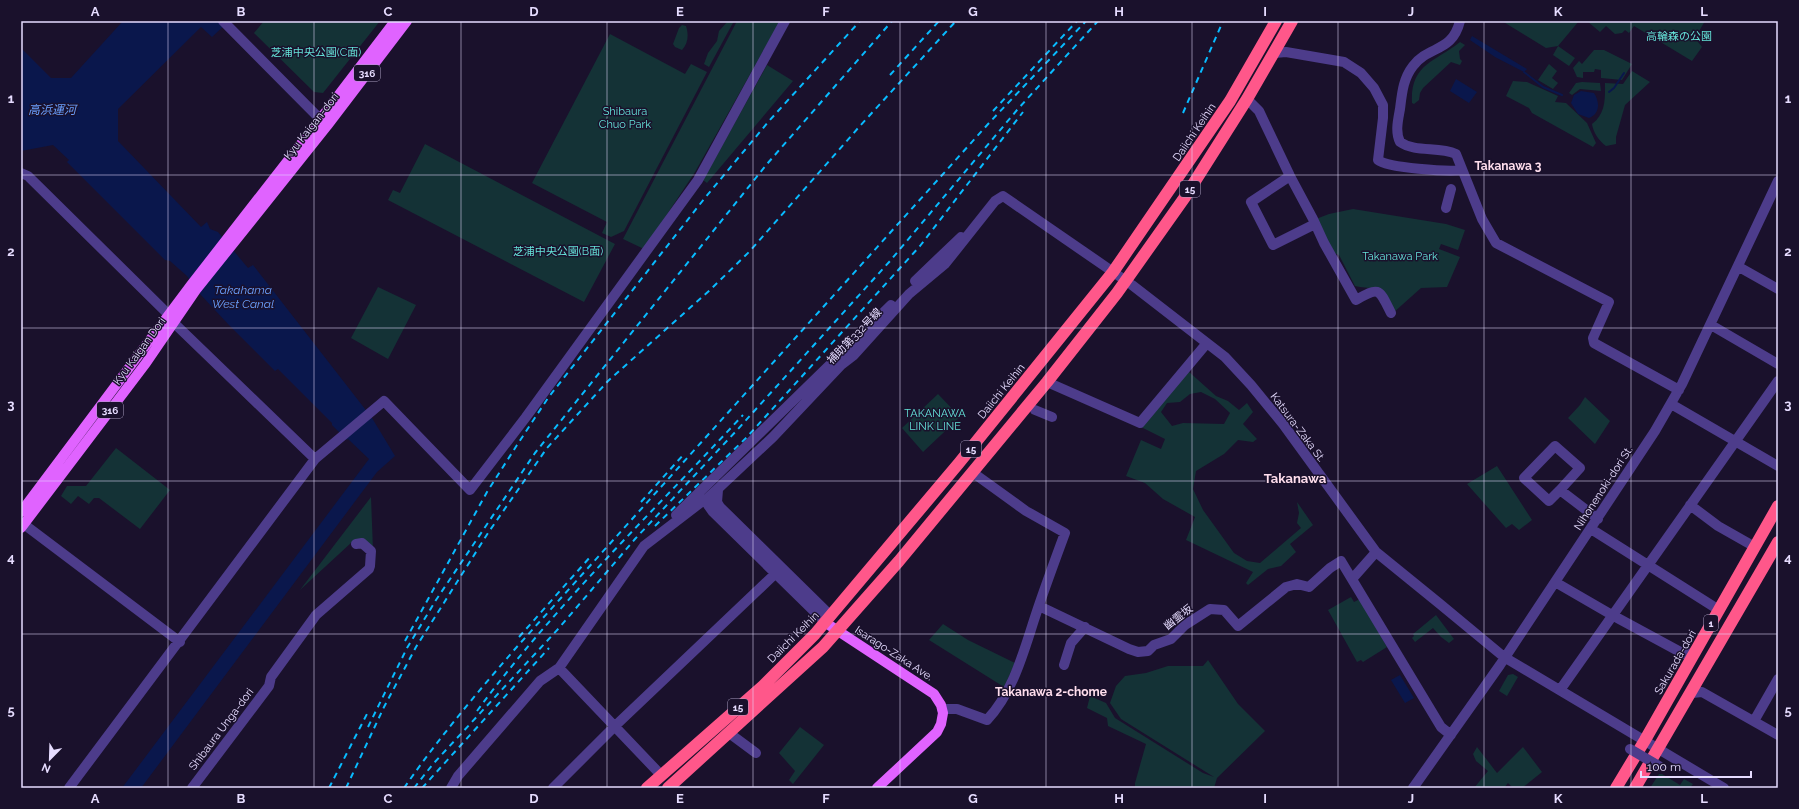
<svg xmlns="http://www.w3.org/2000/svg" width="1799" height="809" font-family="Raleway,'Noto Sans JP',sans-serif">
	<rect width="100%" height="100%" fill="#1a112c"/>
	<path fill="#143236" fill-rule="evenodd" d="M 264,21 L 380,21 L 323,93 L 314,92 L 254,33 Z
		M 728,21 L 734,21 L 709,67 L 704,64 L 708,53 L 717,41 L 719,31 Z
		M 737,21 L 780,21 L 695,172 L 644,249 L 623,239 Z
		M 1502,21 L 1579,21 L 1558,46 L 1575,58 L 1569,66 L 1553,55 L 1558,46 L 1546,48 Z
		M 1587,21 L 1705,21 L 1695,38 L 1702,47 L 1692,61 L 1634,26 L 1629,33 L 1625,30 L 1622,33 L 1615,34 L 1606,26 L 1600,32 Z
		M 682,25 L 686,26 C 689,35 688,44 682,50 L 675,47 L 673,44 L 679,28 Z
		M 610,34 L 685,74 L 691,64 L 707,72 L 624,231 L 611,237 L 602,233 L 607,222 L 532,183 Z
		M 1460,42 L 1465,45 L 1459,51 L 1460,59 L 1462,61 L 1460,65 L 1451,62 L 1423,88 L 1420,93 L 1419,100 L 1414,104 L 1412,103 C 1410,64 1435,62 1460,42 Z
		M 1594,50 L 1604,50 L 1632,64 L 1622,80 L 1601,78 L 1601,70 L 1595,69 L 1594,72 L 1583,72 L 1583,78 L 1577,77 L 1573,68 L 1579,61 L 1582,64 Z
		M 1549,64 L 1557,71 L 1552,78 L 1558,83 L 1553,89 L 1538,80 Z
		M 767,65 L 793,81 L 707,183 L 703,180 Z
		M 1632,71 L 1650,82 L 1625,105 L 1616,137 L 1616,144 L 1606,146 C 1599,141 1593,132 1592,124 C 1606,113 1605,99 1605,83 L 1623,84 Z
		M 1513,81 L 1527,82 L 1558,96 L 1555,102 L 1566,103 L 1587,123 L 1596,143 L 1593,147 L 1532,113 L 1529,108 L 1506,96 Z
		M 1582,82 L 1600,83 L 1601,91 L 1580,89 L 1572,95 L 1569,93 L 1576,83 Z
		M 425,144 L 615,244 L 584,302 L 388,200 L 393,190 L 400,193 Z
		M 1353,209 L 1446,224 L 1465,230 L 1458,250 L 1441,244 L 1439,249 L 1460,257 L 1447,287 L 1421,288 L 1393,313 L 1380,289 L 1360,287 L 1355,286 L 1339,255 L 1334,253 L 1316,219 L 1329,214 Z
		M 378,287 L 416,305 L 388,359 L 351,338 Z
		M 1188,371 L 1216,396 L 1228,401 L 1239,410 L 1247,403 L 1253,412 L 1243,424 L 1257,439 L 1253,442 L 1238,440 L 1224,454 L 1196,471 L 1193,489 L 1203,510 L 1234,553 L 1247,561 L 1260,563 L 1301,528 L 1297,523 L 1299,513 L 1297,502 L 1313,525 L 1290,544 L 1296,552 L 1281,566 L 1268,569 L 1248,585 L 1246,583 L 1253,572 L 1186,540 L 1195,517 L 1163,499 L 1145,483 L 1126,476 L 1141,440 L 1161,449 L 1165,439 L 1141,427 ZM 1201,392 L 1215,399 L 1230,413 L 1224,424 L 1183,423 L 1172,426 L 1161,412 L 1167,403 L 1180,402 L 1190,394 Z
		M 938,394 L 960,417 L 923,452 L 902,428 Z
		M 1585,397 L 1610,421 L 1595,444 L 1568,418 L 1580,405 Z
		M 116,448 L 170,490 L 140,529 L 99,498 L 94,498 L 89,504 L 78,496 L 71,504 L 61,496 L 67,486 L 86,486 Z
		M 1497,466 L 1532,520 L 1519,530 L 1512,524 L 1506,528 L 1467,484 Z
		M 371,497 L 373,550 L 352,542 L 300,590 Z
		M 1351,597 L 1354,602 L 1360,599 L 1387,647 L 1363,662 L 1361,660 L 1357,662 L 1328,610 Z
		M 1436,615 L 1454,639 L 1449,643 L 1441,637 L 1433,628 L 1415,642 L 1412,638 L 1414,636 L 1413,634 Z
		M 943,624 L 968,640 L 1015,663 L 1004,687 L 929,640 Z
		M 1208,660 L 1238,704 L 1265,731 L 1217,778 L 1214,788 L 1135,788 L 1135,783 L 1146,744 L 1108,726 L 1107,718 L 1087,708 L 1090,696 L 1106,703 L 1115,718 L 1203,773 L 1214,777 L 1121,719 L 1110,703 L 1116,686 L 1125,676 L 1146,673 L 1168,666 L 1203,666 Z
		M 1513,674 L 1518,677 L 1507,696 L 1499,691 L 1508,675 Z
		M 800,727 L 824,745 L 793,784 L 789,780 L 795,771 L 779,753 Z
		M 1477,747 L 1497,773 L 1523,747 L 1542,772 L 1522,788 L 1513,788 L 1508,783 L 1504,788 L 1474,788 L 1488,771 L 1476,761 L 1473,754 Z
		M 1659,774 L 1662,774 L 1680,785 L 1684,779 L 1693,784 L 1690,788 L 1650,788 Z"/>
	<path fill="#0a174c" d="M 123,21 L 229,21 L 212,37 L 201,27 L 118,109 L 118,141 L 201,227 L 207,222 L 210,229 L 218,232 L 248,268 L 253,265 L 372,418 L 395,456 L 377,472 L 141,788 L 122,788 L 369,459 L 348,439 L 347,440 L 332,425 L 332,423 L 278,369 L 275,371 L 228,324 L 200,294 L 187,276 L 170,261 L 165,260 L 67,162 L 69,160 L 53,145 L 21,151 L 21,48 L 51,78 L 71,78 Z
		M 1472,36 L 1527,69 L 1524,72 L 1495,57 L 1470,40 Z
		M 1456,79 L 1477,92 L 1469,103 L 1450,91 Z
		M 1581,91 L 1594,93 C 1600,102 1600,114 1589,118 L 1578,114 L 1571,103 L 1574,95 Z
		M 1400,675 L 1414,698 L 1405,703 L 1391,680 Z"/>
	<g fill="none" stroke-linecap="round" stroke-linejoin="round">
		<path stroke="#0a174c" stroke-width="2" d="M 1524,72 L 1543,87 L 1562,95
			M 1609,92 L 1614,88 L 1624,73"/>
		<path stroke="#4d3c8b" stroke-width="10" d="M 223,21 L 326,125
			M 1460,21 C 1452,53 1429,45 1413,66 C 1403,79 1402,93 1400,109 C 1398,120 1395,132 1400,142 C 1416,153 1438,146 1456,154 L 1482,219 L 1496,243 L 1609,302 L 1593,338 L 1594,343 L 1679,390
			M 1275,53 L 1286,52 L 1344,62 L 1361,73 L 1374,88 L 1383,105 L 1383,118 L 1378,160 C 1387,168 1449,172 1462,170
			M 1247,99 L 1259,111 L 1290,176 L 1313,219 L 1324,243 L 1356,300 C 1380,286 1379,289 1391,313
			M 21,173 L 28,176 L 169,315 L 174,323 L 315,459
			M 1290,176 L 1251,202 L 1273,245 L 1315,224
			M 1446,208 L 1451,189
			M 1739,267 L 1778,289
			M 915,281 L 961,237
			M 1711,325 L 1778,364
			M 1047,382 L 1140,423 L 1207,343
			M 1671,404 L 1778,466
			M 1035,410 L 1052,417
			M 718,490 L 717,502 L 720,507 L 831,616
			M 1560,490 L 1580,468 L 1555,446 L 1524,478 L 1549,501 L 1560,490 L 1598,519
			M 1690,505 L 1718,526 L 1755,547
			M 676,515 L 891,305
			M 21,522 L 180,642
			M 1591,529 L 1719,610
			M 1353,578 L 1376,552
			M 1555,582 L 1612,615 L 1684,654 L 1695,653
			M 1039,606 L 1129,649 L 1138,652 L 1148,651 L 1154,645 L 1171,639 L 1185,625 L 1210,609 L 1224,610 L 1238,626 L 1286,587 L 1297,584 L 1309,587 L 1330,568 L 1341,561 L 1441,727 L 1451,735
			M 826,623 L 713,512 L 708,505 L 708,498 L 773,437 L 841,365 L 854,355 L 909,294 L 945,264 L 995,201 L 1003,196 L 1132,285 L 1225,357 L 1251,385 L 1283,424 L 1376,552 L 1440,604 L 1504,657 L 1724,788
			M 1064,665 L 1071,643 L 1085,627
			M 559,668 L 661,775
			M 1560,690 L 1778,381
			M 1692,693 L 1702,692 L 1778,735
			M 942,709 L 957,709 L 987,720 C 1014,691 1024,650 1036,614 C 1045,587 1055,560 1065,533 L 1026,511 L 972,472
			M 1754,721 L 1778,679
			M 729,733 L 756,753
			M 69,788 L 315,459 L 384,401 L 470,490 L 526,417 L 698,180 L 785,21
			M 192,788 L 269,686 L 271,677 L 316,615 L 369,569 L 370,566 L 371,551 L 362,543 L 356,544
			M 451,788 L 458,776 L 540,681 L 559,668 L 644,546 L 704,500 L 710,506
			M 553,788 L 615,726 L 776,573 L 780,578
			M 1413,788 L 1500,665 L 1655,431 L 1682,384 L 1778,181"/>
		<path stroke="#e063ff" stroke-width="10" d="M 21,512 L 191,285 L 321,118 L 395,21
			M 21,528 L 146,363 L 196,290 L 327,126 L 407,21
			M 826,623 L 934,694 L 941,705 L 943,713 L 941,724 L 937,732 L 877,788"/>
		<path stroke="#ff578a" stroke-width="12" d="M 647,788 L 763,686 L 815,634 L 959,463 L 1113,272 L 1230,101 L 1276,21
			M 668,788 L 823,647 L 899,561 L 1047,382 L 1117,293 L 1185,197 L 1247,99 L 1292,21
			M 1616,788 L 1645,740 L 1778,506
			M 1635,788 L 1778,542"/>
		<path stroke="#08bbff" stroke-width="2" stroke-dasharray="6 5" stroke-linecap="butt" d="M 890,75 L 939,21
			M 993,111 L 1077,21
			M 1183,113 L 1223,21
			M 641,502 L 684,454
			M 655,526 L 747,437 L 920,246 L 1023,112
			M 519,637 L 591,556
			M 405,641 L 487,492 L 517,445 L 548,398 L 704,199 L 769,121 L 860,21
			M 477,711 C 556,604 653,512 743,415
			M 368,727 L 407,648 L 436,600 L 535,453 L 767,164 L 892,21
			M 329,788 L 369,710
			M 346,788 L 384,707 L 416,647 L 488,533 L 547,448 L 608,381 L 710,290 L 750,251 L 859,127 L 956,21
			M 404,788 C 438,739 476,694 515,649 L 989,123 L 1086,21
			M 414,788 L 433,764 L 559,628 L 635,539 L 738,429 L 890,261 L 1017,110 L 1098,21
			M 422,788 L 549,648"/>
		<path stroke="#4d3c8b" stroke-width="10" d="M 1630,749 L 1659,766"/>
	</g>
	<path fill="none" stroke="#e6dcff" stroke-width="1" stroke-opacity="0.55" d="M 168,21 L 168,788M 314,21 L 314,788M 461,21 L 461,788M 607,21 L 607,788M 753,21 L 753,788M 900,21 L 900,788M 1046,21 L 1046,788M 1192,21 L 1192,788M 1338,21 L 1338,788M 1484,21 L 1484,788M 1631,21 L 1631,788M 21,175 L 1778,175M 21,328 L 1778,328M 21,481 L 1778,481M 21,634 L 1778,634"/>
	<g text-anchor="middle" stroke-width="3" stroke-linejoin="round" paint-order="stroke">
		<g fill="#1a112c" stroke="#a99fc0" stroke-width="1">
			<rect x="354" y="65" width="26" height="16" rx="3"/>
			<rect x="1180" y="181" width="20" height="16" rx="3"/>
			<rect x="97" y="402" width="26" height="16" rx="3"/>
			<rect x="961" y="441" width="20" height="16" rx="3"/>
			<rect x="1704" y="615" width="14" height="16" rx="3"/>
			<rect x="728" y="699" width="20" height="16" rx="3"/>
		</g>
		<g font-size="10" font-weight="bold" fill="#e6dcff">
			<text x="367" y="77">316</text>
			<text x="1190" y="193">15</text>
			<text x="110" y="414">316</text>
			<text x="971" y="453">15</text>
			<text x="1711" y="627">1</text>
			<text x="738" y="711">15</text>
		</g>
		<g font-size="11" fill="#65e3d9" stroke="#1a112c">
			<text x="1679" y="40">高輪森の公園</text>
			<text x="316" y="56">芝浦中央公園(C面)</text>
			<text x="625" y="115">Shibaura<tspan x="625" dy="13">Chuo Park</tspan></text>
			<text x="558" y="255">芝浦中央公園(B面)</text>
			<text x="1400" y="260">Takanawa Park</text>
			<text x="935" y="417">TAKANAWA<tspan x="935" dy="13">LINK LINE</tspan></text>
		</g>
		<g font-size="11" fill="#e6dcff" stroke="#1a112c">
			<text transform="translate(311 126) rotate(-52)" y="4">Kyu Kaigan-dori</text>
			<text transform="translate(1194 132) rotate(-56)" y="4">Daiichi Keihin</text>
			<text transform="translate(854 336) rotate(-46)" y="4">補助第332号線</text>
			<text transform="translate(139 351) rotate(-54)" y="4">Kyu Kaigan Dori</text>
			<text transform="translate(1001 391) rotate(-51)" y="4">Daiichi Keihin</text>
			<text transform="translate(1298 427) rotate(53)" y="4">Katsura-Zaka St.</text>
			<text transform="translate(1603 488) rotate(-57)" y="4">Nihonenoki-dori St.</text>
			<text transform="translate(1178 617) rotate(-38)" y="4">幽霊坂</text>
			<text transform="translate(793 637) rotate(-45)" y="4">Daiichi Keihin</text>
			<text transform="translate(894 653) rotate(33)" y="4">Isarago-Zaka Ave.</text>
			<text transform="translate(1675 662) rotate(-60)" y="4">Sakurada-dori</text>
			<text transform="translate(221 729) rotate(-53)" y="4">Shibaura Unga-dori</text>
		</g>
		<g font-size="12" font-style="italic" fill="#6aa0ff" stroke="#1a112c">
			<text x="52" y="114">高浜運河</text>
			<text x="243" y="294">Takahama<tspan x="243" dy="14">West Canal</tspan></text>
		</g>
		<g font-size="12" font-weight="bold" fill="#ffdeed" stroke="#1a112c">
			<text x="1508" y="170">Takanawa 3</text>
			<text x="1051" y="696">Takanawa 2-chome</text>
		</g>
		<g font-size="13" font-weight="bold" fill="#ffdeed" stroke="#1a112c">
			<text x="1295" y="483">Takanawa</text>
		</g>
	</g>
	<rect width="1799" height="809" fill="none" stroke="#1a112c" stroke-width="44"/>
	<g transform="translate(50 759) rotate(203)" stroke="#1a112c" stroke-width="3" paint-order="stroke">
	<path d="M0-3L7 15L0 10L-7 15Z" fill="#e6dcff"/>
	<text y="-6" font-size="11" font-weight="bold" text-anchor="middle" fill="#e6dcff">N</text>
	</g>
	<path d="M1641 771v6h110v-6" fill="none" stroke="#e6dcff" stroke-width="2"/>
	<text x="1647" y="771" font-size="12" fill="#e6dcff" stroke="#1a112c" stroke-width="3" paint-order="stroke">100 m</text>
	<rect x="22" y="22" width="1755" height="765" fill="none" stroke="#e6dcff" stroke-width="1.5"/>
	<g font-size="13" text-anchor="middle" font-weight="bold" fill="#e6dcff">
		<text x="95" y="16">A</text>
		<text x="241" y="16">B</text>
		<text x="388" y="16">C</text>
		<text x="534" y="16">D</text>
		<text x="680" y="16">E</text>
		<text x="826" y="16">F</text>
		<text x="973" y="16">G</text>
		<text x="1119" y="16">H</text>
		<text x="1265" y="16">I</text>
		<text x="1411" y="16">J</text>
		<text x="1558" y="16">K</text>
		<text x="1704" y="16">L</text>
		<text x="11" y="103">1</text>
		<text x="1788" y="103">1</text>
		<text x="11" y="256">2</text>
		<text x="1788" y="256">2</text>
		<text x="11" y="409">3</text>
		<text x="1788" y="409">3</text>
		<text x="11" y="562">4</text>
		<text x="1788" y="562">4</text>
		<text x="11" y="715">5</text>
		<text x="1788" y="715">5</text>
		<text x="95" y="803">A</text>
		<text x="241" y="803">B</text>
		<text x="388" y="803">C</text>
		<text x="534" y="803">D</text>
		<text x="680" y="803">E</text>
		<text x="826" y="803">F</text>
		<text x="973" y="803">G</text>
		<text x="1119" y="803">H</text>
		<text x="1265" y="803">I</text>
		<text x="1411" y="803">J</text>
		<text x="1558" y="803">K</text>
		<text x="1704" y="803">L</text>
	</g>
</svg>
